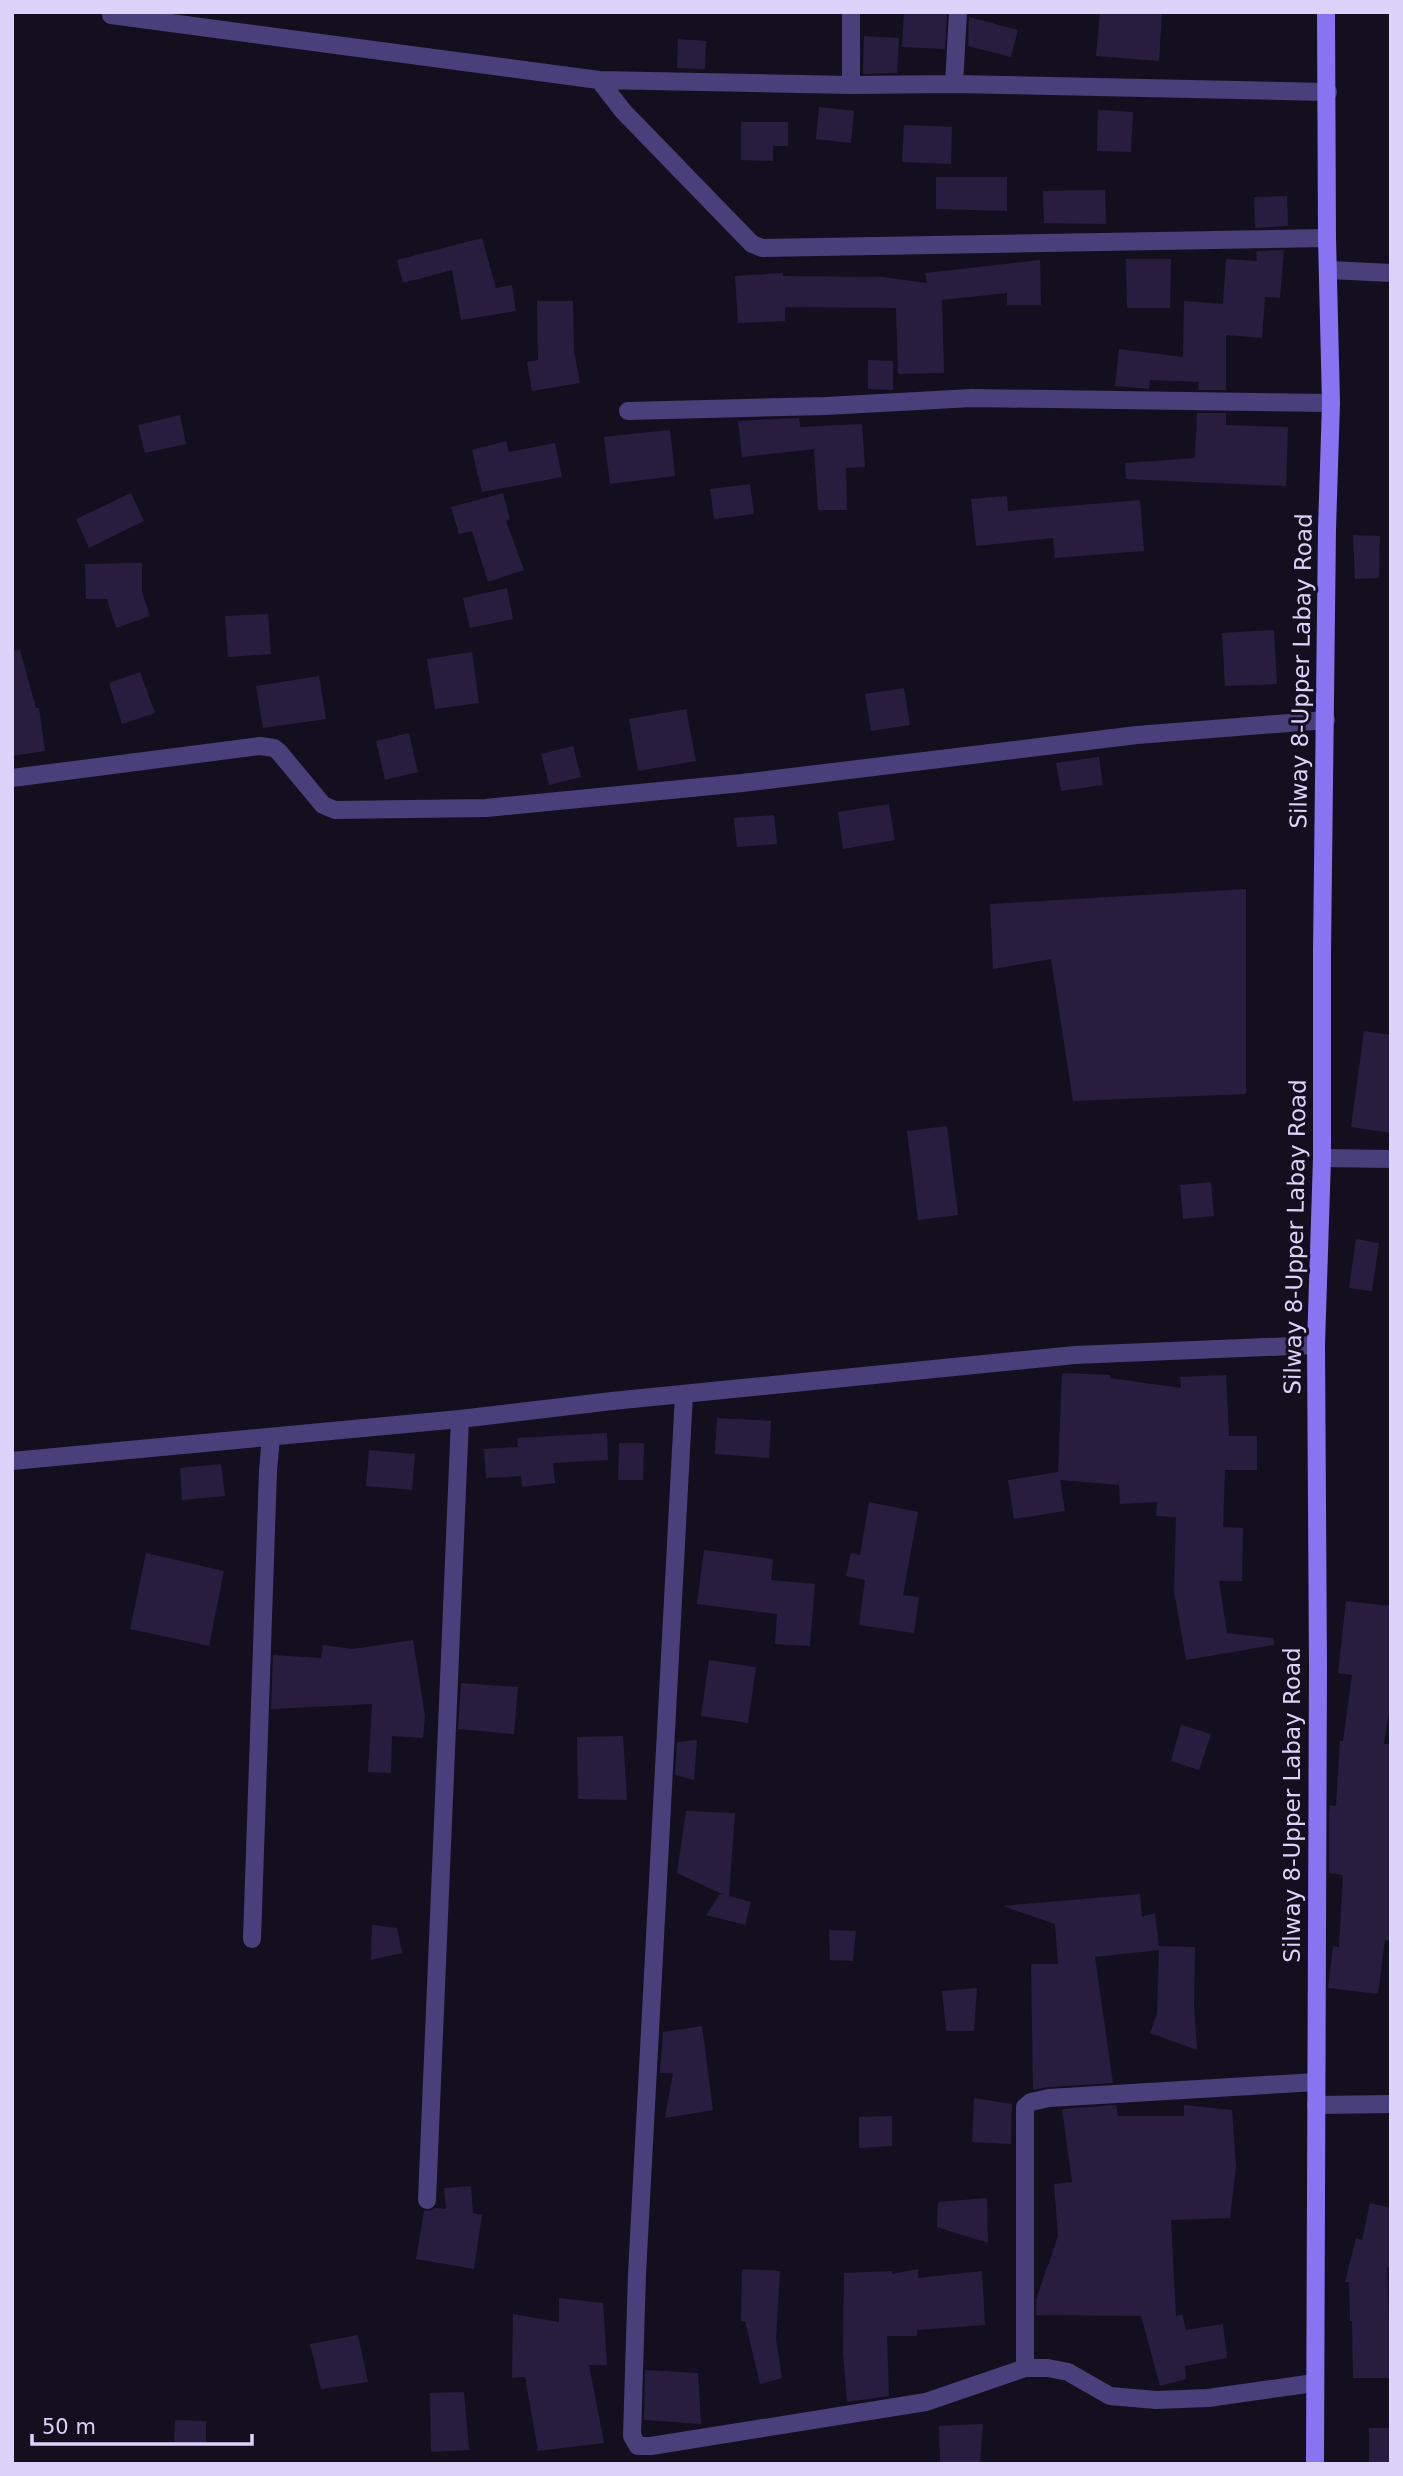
<svg xmlns="http://www.w3.org/2000/svg" width="1403" height="2476" font-family="'DejaVu Sans',sans-serif">
	<rect width="100%" height="100%" fill="#140f1f"/>
	<path fill="#281d3e" d="M 904,12 L 947,12 L 945,49 L 902,47 Z
		M 1100,12 L 1162,12 L 1159,61 L 1096,56 Z
		M 969,17 L 1018,30 L 1011,57 L 968,46 Z
		M 864,36 L 899,38 L 897,73 L 863,74 Z
		M 678,39 L 706,41 L 705,69 L 677,68 Z
		M 819,107 L 854,111 L 851,143 L 816,139 Z
		M 1098,110 L 1133,112 L 1131,152 L 1097,151 Z
		M 741,122 L 788,122 L 788,146 L 773,146 L 773,161 L 741,160 Z
		M 904,125 L 952,127 L 951,164 L 902,162 Z
		M 936,177 L 1007,177 L 1007,211 L 936,209 Z
		M 1105,190 L 1106,224 L 1044,223 L 1043,191 Z
		M 1287,196 L 1288,226 L 1255,228 L 1254,197 Z
		M 482,238 L 496,288 L 512,285 L 516,311 L 461,320 L 452,270 L 403,283 L 397,260 Z
		M 1284,250 L 1280,298 L 1265,297 L 1262,338 L 1226,335 L 1226,390 L 1198,390 L 1199,382 L 1150,380 L 1149,389 L 1115,386 L 1119,349 L 1183,357 L 1184,301 L 1223,304 L 1226,259 L 1257,261 L 1256,251 Z
		M 1126,259 L 1171,259 L 1170,308 L 1127,308 Z
		M 1040,260 L 1041,305 L 1007,305 L 1007,293 L 942,300 L 944,373 L 898,374 L 896,308 L 785,307 L 785,321 L 738,323 L 735,276 L 783,273 L 783,276 L 883,277 L 927,283 L 925,273 Z
		M 537,301 L 573,301 L 574,350 L 580,383 L 532,391 L 527,362 L 538,360 Z
		M 868,360 L 893,361 L 893,390 L 868,389 Z
		M 1197,413 L 1226,413 L 1226,425 L 1288,427 L 1286,486 L 1126,479 L 1125,463 L 1195,458 Z
		M 180,415 L 186,444 L 145,453 L 138,425 Z
		M 799,418 L 800,427 L 862,424 L 865,467 L 846,468 L 847,510 L 818,510 L 814,449 L 742,457 L 738,421 Z
		M 670,430 L 675,476 L 610,484 L 604,437 Z
		M 506,441 L 509,452 L 555,443 L 562,477 L 482,492 L 472,450 Z
		M 750,484 L 754,514 L 714,519 L 710,489 Z
		M 131,493 L 144,521 L 89,548 L 76,519 Z
		M 503,493 L 510,519 L 506,521 L 524,570 L 488,582 L 472,531 L 459,534 L 451,507 Z
		M 1007,496 L 1008,511 L 1140,500 L 1144,551 L 1055,558 L 1053,538 L 976,546 L 971,499 Z
		M 1353,535 L 1380,536 L 1379,578 L 1355,579 Z
		M 142,563 L 142,592 L 150,616 L 116,628 L 107,599 L 86,599 L 85,564 Z
		M 507,588 L 513,619 L 470,628 L 463,598 Z
		M 268,614 L 271,654 L 228,657 L 225,616 Z
		M 1274,630 L 1277,684 L 1225,686 L 1222,633 Z
		M 20,650 L 36,708 L 39,708 L 45,751 L 12,756 L 12,651 Z
		M 472,652 L 479,703 L 435,709 L 427,659 Z
		M 140,672 L 155,713 L 122,724 L 109,683 Z
		M 319,676 L 326,719 L 263,728 L 256,686 Z
		M 904,688 L 910,725 L 871,731 L 865,694 Z
		M 686,709 L 696,761 L 638,771 L 629,719 Z
		M 409,733 L 418,772 L 385,780 L 376,741 Z
		M 573,746 L 581,777 L 549,785 L 541,754 Z
		M 1099,757 L 1103,785 L 1061,791 L 1056,763 Z
		M 889,804 L 895,840 L 843,849 L 838,812 Z
		M 774,815 L 777,844 L 737,847 L 734,818 Z
		M 1246,889 L 1246,1094 L 1073,1101 L 1051,959 L 993,969 L 990,904 Z
		M 1364,1031 L 1391,1035 L 1391,1133 L 1351,1127 Z
		M 947,1126 L 958,1215 L 918,1220 L 907,1131 Z
		M 1211,1182 L 1214,1216 L 1183,1219 L 1180,1185 Z
		M 1356,1239 L 1379,1243 L 1372,1291 L 1349,1288 Z
		M 1062,1373 L 1110,1375 L 1110,1378 L 1181,1388 L 1180,1377 L 1226,1375 L 1229,1436 L 1257,1436 L 1257,1470 L 1225,1470 L 1223,1527 L 1243,1528 L 1242,1581 L 1219,1581 L 1227,1633 L 1273,1638 L 1274,1645 L 1186,1660 L 1174,1591 L 1176,1517 L 1156,1516 L 1157,1502 L 1120,1504 L 1119,1485 L 1060,1480 L 1065,1511 L 1014,1519 L 1008,1480 L 1058,1472 Z
		M 717,1418 L 771,1421 L 769,1458 L 715,1454 Z
		M 607,1433 L 608,1460 L 553,1463 L 555,1483 L 522,1487 L 521,1476 L 486,1478 L 484,1449 L 518,1447 L 517,1438 Z
		M 619,1443 L 644,1443 L 643,1480 L 618,1480 Z
		M 369,1450 L 415,1454 L 412,1490 L 366,1486 Z
		M 221,1464 L 225,1496 L 182,1500 L 180,1468 Z
		M 869,1502 L 918,1512 L 903,1595 L 919,1597 L 914,1633 L 859,1625 L 865,1580 L 846,1576 L 851,1553 L 860,1555 Z
		M 704,1550 L 773,1559 L 771,1580 L 815,1584 L 810,1646 L 775,1644 L 777,1614 L 697,1604 Z
		M 146,1553 L 224,1571 L 209,1646 L 130,1629 Z
		M 1346,1601 L 1391,1606 L 1391,1698 L 1384,1744 L 1391,1744 L 1391,1941 L 1385,1940 L 1378,1994 L 1328,1988 L 1333,1946 L 1339,1947 L 1343,1875 L 1329,1873 L 1329,1814 L 1330,1805 L 1336,1806 L 1340,1741 L 1343,1741 L 1352,1675 L 1338,1673 Z
		M 413,1640 L 425,1716 L 423,1738 L 392,1736 L 391,1773 L 368,1772 L 372,1704 L 271,1709 L 273,1655 L 321,1658 L 323,1645 L 353,1649 Z
		M 709,1660 L 756,1667 L 748,1723 L 701,1716 Z
		M 461,1683 L 518,1687 L 514,1734 L 458,1729 Z
		M 1181,1725 L 1211,1734 L 1199,1770 L 1171,1761 Z
		M 623,1736 L 627,1800 L 578,1799 L 577,1737 Z
		M 697,1740 L 694,1780 L 675,1775 L 677,1742 Z
		M 686,1811 L 735,1813 L 729,1896 L 751,1902 L 745,1925 L 706,1915 L 720,1894 L 724,1895 L 677,1873 Z
		M 1140,1894 L 1142,1917 L 1155,1913 L 1159,1946 L 1195,1947 L 1194,2004 L 1197,2050 L 1150,2033 L 1157,2014 L 1159,1950 L 1095,1957 L 1113,2083 L 1048,2087 L 1033,2090 L 1031,1964 L 1058,1964 L 1055,1924 L 1003,1906 Z
		M 372,1925 L 397,1928 L 402,1953 L 371,1960 Z
		M 829,1930 L 856,1931 L 853,1961 L 830,1960 Z
		M 977,1988 L 974,2031 L 946,2031 L 942,1991 Z
		M 702,2026 L 713,2110 L 665,2118 L 673,2073 L 660,2073 L 663,2032 Z
		M 974,2098 L 1012,2104 L 1011,2144 L 972,2142 Z
		M 1116,2105 L 1118,2116 L 1184,2116 L 1184,2105 L 1232,2110 L 1236,2167 L 1230,2218 L 1171,2220 L 1176,2316 L 1182,2314 L 1186,2330 L 1223,2324 L 1227,2358 L 1185,2366 L 1186,2379 L 1160,2386 L 1141,2316 L 1036,2315 L 1036,2300 L 1048,2264 L 1051,2264 L 1049,2263 L 1058,2236 L 1054,2184 L 1072,2182 L 1062,2109 Z
		M 892,2116 L 892,2146 L 859,2148 L 859,2117 Z
		M 471,2186 L 473,2213 L 482,2215 L 474,2269 L 416,2259 L 424,2211 L 432,2210 L 435,2208 L 446,2209 L 444,2188 Z
		M 987,2198 L 988,2243 L 937,2227 L 938,2202 Z
		M 1370,2203 L 1391,2208 L 1391,2268 L 1387,2267 L 1391,2378 L 1353,2378 L 1352,2321 L 1350,2321 L 1349,2282 L 1345,2282 L 1356,2238 L 1362,2240 Z
		M 742,2269 L 780,2271 L 776,2339 L 782,2378 L 760,2384 L 745,2321 L 741,2321 Z
		M 918,2269 L 918,2278 L 982,2271 L 985,2325 L 917,2330 L 917,2336 L 887,2336 L 889,2396 L 847,2402 L 843,2352 L 844,2273 L 892,2271 L 892,2274 Z
		M 559,2298 L 603,2303 L 607,2365 L 589,2365 L 604,2443 L 538,2451 L 525,2377 L 512,2378 L 513,2314 L 559,2322 Z
		M 358,2335 L 368,2382 L 321,2389 L 310,2344 Z
		M 645,2370 L 698,2373 L 701,2424 L 644,2420 Z
		M 464,2392 L 469,2450 L 431,2452 L 430,2393 Z
		M 175,2420 L 206,2421 L 206,2445 L 174,2444 Z
		M 983,2424 L 980,2464 L 940,2464 L 939,2426 Z
		M 1369,2428 L 1391,2428 L 1391,2464 L 1369,2464 Z"/>
	<g fill="none" stroke-linecap="round" stroke-linejoin="round">
		<path stroke="#493f7a" stroke-width="18" d="M 111,15 L 599,80 L 851,85 L 954,84 L 1328,92
			M 599,80 L 623,111 L 752,244 L 762,248 L 1327,238
			M 954,84 L 958,12
			M 851,85 L 851,12
			M 1329,270 L 1391,273
			M 628,411 L 826,406 L 972,398 L 1331,403
			M 12,778 L 260,746 L 274,748 L 279,752 L 323,805 L 335,810 L 486,808 L 742,783 L 1137,735 L 1326,720
			M 1322,1158 L 1391,1159
			M 684,1394 L 637,2274 L 632,2436 L 638,2446 L 651,2446 L 926,2402 L 1025,2368 L 1048,2368 L 1068,2372 L 1110,2396 L 1156,2400 L 1208,2398 L 1314,2383
			M 12,1461 L 460,1419 L 612,1401 L 1075,1355 L 1316,1345
			M 252,1939 L 268,1471 L 271,1437
			M 1316,2105 L 1391,2104
			M 427,2200 L 460,1419
			M 1025,2368 L 1025,2107 L 1031,2102 L 1049,2098 L 1316,2082"/>
		<path stroke="#8873f1" stroke-width="18" d="M 1315,2464 L 1318,1666 L 1316,1345 L 1322,1158 L 1322,951 L 1327,529 L 1331,403 L 1327,238 L 1326,12"/>
	</g>
	<g text-anchor="middle" stroke-width="6" stroke-linejoin="round" paint-order="stroke">
		<g font-size="23" fill="#dcd2fa" stroke="#140f1f">
			<text transform="translate(1301 671) rotate(-89)" y="8">Silway 8-Upper Labay Road</text>
			<text transform="translate(1295 1237) rotate(-89)" y="8">Silway 8-Upper Labay Road</text>
			<text transform="translate(1292 1805) rotate(-90)" y="8">Silway 8-Upper Labay Road</text>
		</g>
	</g>
	<rect width="1403" height="2476" fill="none" stroke="#dcd2fa" stroke-width="28"/>
	<path d="M32 2434v10h220v-10" fill="none" stroke="#dcd2fa" stroke-width="3.5"/>
	<text x="42" y="2434" font-size="21" fill="#dcd2fa" stroke="#140f1f" stroke-width="5" paint-order="stroke">50 m</text>
</svg>
